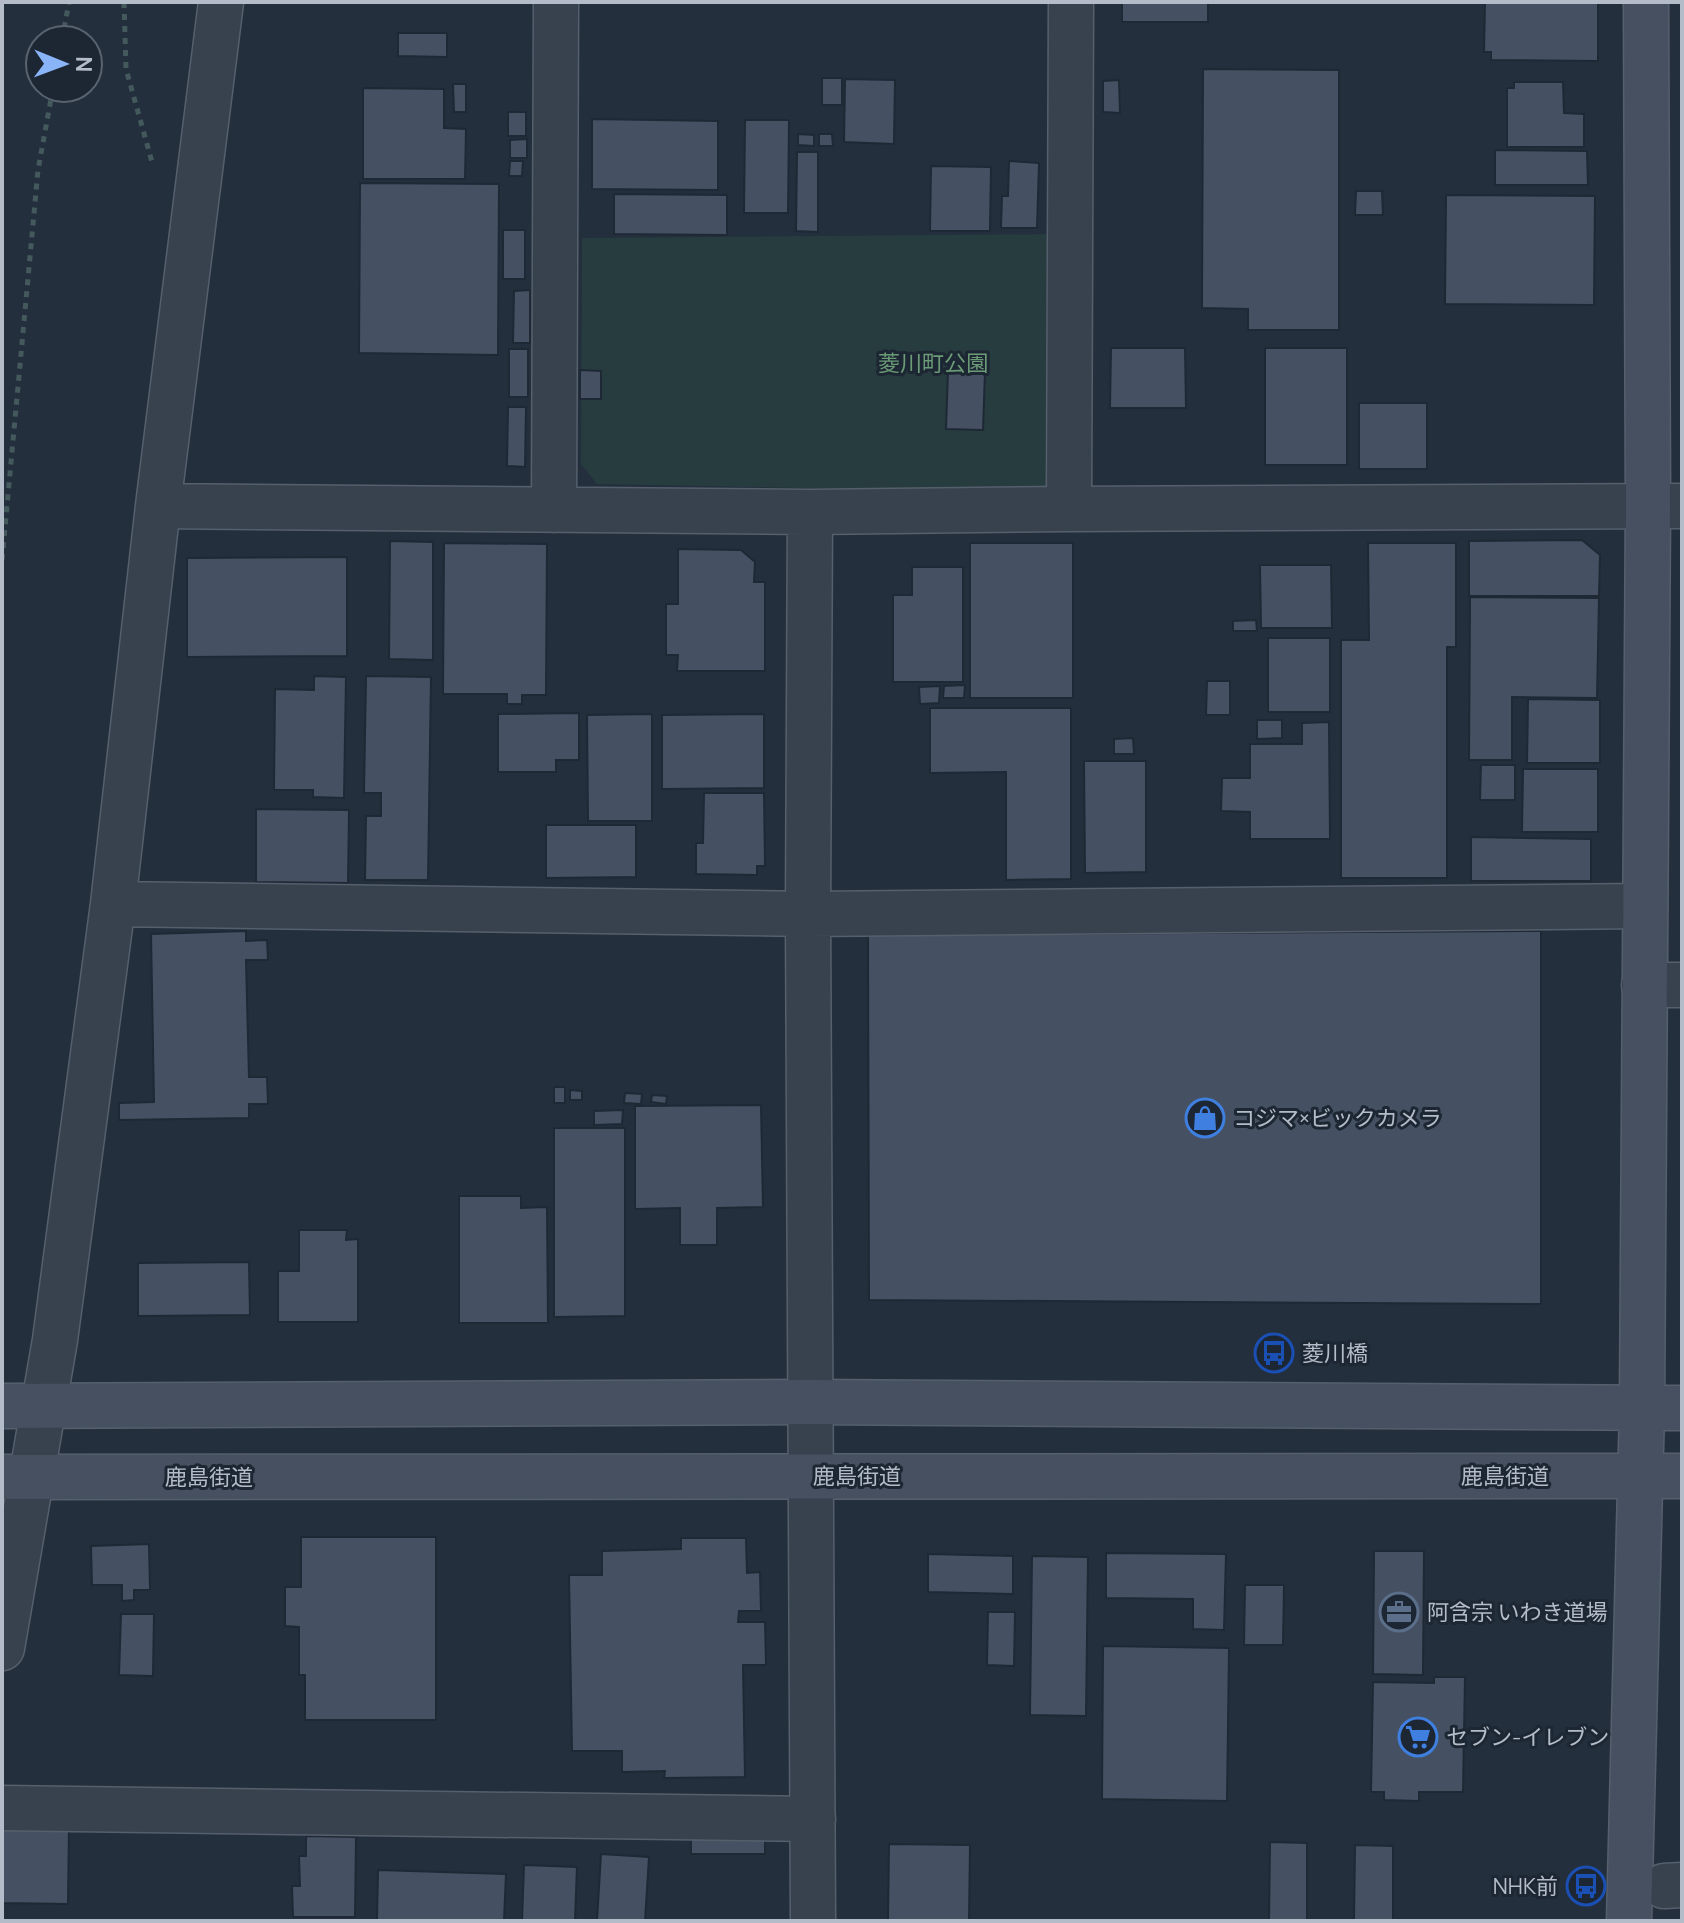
<svg xmlns="http://www.w3.org/2000/svg" width="1684" height="1923" font-family="Manrope,'Noto Sans JP',sans-serif">
	<rect width="100%" height="100%" fill="#242f3e"/>
	<path fill="#263c3f" d="M 1061,234 L 1062,466 L 1043,493 L 597,484 L 581,464 L 582,238 Z"/>
	<path fill="#455162" stroke="#1f2835" stroke-width="2" d="M 1122,2 L 1208,2 L 1208,22 L 1122,22 Z
		M 1485,2 L 1598,2 L 1598,61 L 1491,60 L 1491,52 L 1484,52 Z
		M 398,33 L 447,33 L 447,57 L 398,56 Z
		M 1203,69 L 1339,70 L 1339,330 L 1248,330 L 1248,309 L 1202,308 Z
		M 822,78 L 842,78 L 842,105 L 822,105 Z
		M 845,79 L 895,80 L 894,144 L 844,142 Z
		M 1119,80 L 1120,113 L 1103,112 L 1103,81 Z
		M 1514,82 L 1563,82 L 1564,113 L 1584,114 L 1584,147 L 1507,147 L 1507,88 L 1514,88 Z
		M 453,84 L 466,84 L 466,112 L 454,112 Z
		M 363,88 L 444,89 L 444,128 L 466,129 L 465,179 L 363,179 Z
		M 508,112 L 526,112 L 526,136 L 508,136 Z
		M 592,119 L 718,121 L 718,190 L 592,189 Z
		M 745,120 L 789,120 L 788,213 L 744,213 Z
		M 798,134 L 814,135 L 814,146 L 798,145 Z
		M 819,134 L 832,134 L 833,146 L 819,146 Z
		M 527,139 L 527,158 L 510,158 L 510,140 Z
		M 1495,150 L 1587,151 L 1588,185 L 1495,185 Z
		M 797,152 L 818,152 L 818,232 L 796,231 Z
		M 510,161 L 523,161 L 522,176 L 509,176 Z
		M 1009,161 L 1039,163 L 1037,228 L 1001,228 L 1002,196 L 1008,196 Z
		M 931,166 L 991,167 L 990,231 L 930,231 Z
		M 360,183 L 499,184 L 498,355 L 359,353 Z
		M 1356,191 L 1382,191 L 1383,215 L 1355,215 Z
		M 614,194 L 727,195 L 727,235 L 614,234 Z
		M 1446,195 L 1595,196 L 1594,305 L 1445,304 Z
		M 503,230 L 525,230 L 525,279 L 503,279 Z
		M 530,290 L 530,343 L 513,343 L 514,291 Z
		M 1111,348 L 1185,348 L 1186,408 L 1110,408 Z
		M 1265,348 L 1347,348 L 1347,465 L 1265,465 Z
		M 509,349 L 528,349 L 528,397 L 509,397 Z
		M 580,370 L 601,371 L 601,399 L 580,399 Z
		M 948,371 L 985,372 L 983,430 L 946,429 Z
		M 1359,403 L 1427,403 L 1427,469 L 1359,469 Z
		M 508,407 L 526,407 L 525,467 L 507,466 Z
		M 1582,540 L 1600,555 L 1599,596 L 1469,596 L 1469,541 Z
		M 390,541 L 433,542 L 433,660 L 389,659 Z
		M 444,543 L 547,544 L 546,695 L 522,695 L 522,704 L 507,704 L 507,694 L 443,694 Z
		M 970,543 L 1073,543 L 1073,698 L 970,698 Z
		M 1368,543 L 1456,543 L 1456,647 L 1447,647 L 1447,878 L 1341,878 L 1341,640 L 1369,640 Z
		M 678,549 L 741,550 L 755,562 L 754,582 L 765,582 L 765,671 L 677,671 L 678,655 L 666,655 L 666,604 L 678,604 Z
		M 347,557 L 347,656 L 187,657 L 187,558 Z
		M 1260,565 L 1331,565 L 1332,628 L 1261,628 Z
		M 912,567 L 963,567 L 963,682 L 893,682 L 893,595 L 912,595 Z
		M 1470,597 L 1599,598 L 1597,698 L 1512,697 L 1512,760 L 1469,760 Z
		M 1256,620 L 1257,631 L 1233,631 L 1233,621 Z
		M 1268,638 L 1330,638 L 1330,712 L 1268,712 Z
		M 314,676 L 346,677 L 344,798 L 313,797 L 313,790 L 274,790 L 275,689 L 314,690 Z
		M 366,676 L 431,677 L 428,880 L 365,880 L 366,816 L 381,816 L 381,793 L 364,793 Z
		M 1207,681 L 1230,681 L 1230,715 L 1206,715 Z
		M 965,685 L 964,698 L 943,698 L 944,686 Z
		M 940,686 L 939,703 L 920,704 L 919,687 Z
		M 1528,699 L 1600,700 L 1600,763 L 1527,763 Z
		M 930,708 L 1071,708 L 1071,879 L 1006,880 L 1006,772 L 930,773 Z
		M 579,713 L 579,760 L 556,760 L 556,772 L 498,772 L 498,714 Z
		M 652,714 L 652,821 L 588,821 L 587,715 Z
		M 764,714 L 764,788 L 662,789 L 662,715 Z
		M 1257,720 L 1282,720 L 1282,738 L 1257,739 Z
		M 1329,722 L 1330,839 L 1250,839 L 1250,812 L 1221,811 L 1222,778 L 1250,778 L 1250,744 L 1302,744 L 1302,723 Z
		M 1133,738 L 1134,754 L 1114,754 L 1114,739 Z
		M 1084,761 L 1146,761 L 1146,872 L 1085,873 Z
		M 1481,765 L 1515,765 L 1515,800 L 1480,800 Z
		M 1523,769 L 1598,769 L 1598,832 L 1522,832 Z
		M 704,793 L 764,793 L 765,866 L 757,866 L 757,875 L 696,874 L 696,843 L 703,843 Z
		M 256,809 L 349,810 L 348,883 L 256,882 Z
		M 546,825 L 636,825 L 636,877 L 546,878 Z
		M 1471,837 L 1591,839 L 1591,881 L 1471,881 Z
		M 246,931 L 246,941 L 267,940 L 268,960 L 246,960 L 249,1077 L 267,1077 L 268,1104 L 249,1104 L 249,1118 L 119,1120 L 119,1103 L 154,1102 L 151,934 Z
		M 1541,931 L 1541,1304 L 869,1300 L 868,935 Z
		M 554,1087 L 565,1087 L 565,1103 L 554,1103 Z
		M 570,1090 L 582,1091 L 582,1100 L 570,1100 Z
		M 625,1093 L 642,1094 L 641,1104 L 624,1103 Z
		M 652,1095 L 667,1096 L 666,1104 L 651,1102 Z
		M 761,1105 L 763,1207 L 717,1208 L 717,1245 L 680,1245 L 680,1208 L 635,1209 L 635,1106 Z
		M 623,1110 L 622,1124 L 594,1125 L 594,1111 Z
		M 554,1128 L 625,1128 L 625,1316 L 554,1317 Z
		M 459,1196 L 521,1196 L 521,1208 L 547,1207 L 548,1323 L 459,1323 Z
		M 299,1230 L 347,1230 L 346,1240 L 358,1239 L 358,1322 L 278,1322 L 278,1271 L 299,1271 Z
		M 249,1262 L 250,1315 L 138,1316 L 138,1263 Z
		M 301,1537 L 436,1537 L 436,1720 L 305,1720 L 305,1675 L 299,1675 L 299,1627 L 285,1626 L 285,1587 L 301,1587 Z
		M 681,1538 L 746,1538 L 747,1573 L 760,1572 L 761,1611 L 739,1611 L 738,1622 L 765,1622 L 766,1665 L 743,1665 L 745,1777 L 664,1778 L 665,1771 L 622,1772 L 622,1751 L 572,1751 L 569,1575 L 602,1575 L 602,1551 L 681,1549 Z
		M 149,1544 L 150,1590 L 134,1590 L 134,1600 L 122,1601 L 122,1585 L 92,1585 L 91,1546 Z
		M 1374,1551 L 1424,1551 L 1423,1675 L 1373,1674 Z
		M 1106,1553 L 1226,1554 L 1224,1630 L 1193,1629 L 1193,1599 L 1106,1598 Z
		M 928,1554 L 1013,1556 L 1013,1594 L 928,1592 Z
		M 1032,1556 L 1088,1557 L 1086,1716 L 1030,1715 Z
		M 1245,1585 L 1284,1585 L 1283,1645 L 1244,1645 Z
		M 988,1612 L 1015,1612 L 1014,1666 L 987,1665 Z
		M 121,1614 L 154,1614 L 153,1676 L 119,1675 Z
		M 1103,1646 L 1229,1648 L 1227,1801 L 1102,1799 Z
		M 1434,1677 L 1465,1677 L 1463,1792 L 1419,1792 L 1419,1801 L 1384,1800 L 1384,1792 L 1371,1792 L 1373,1682 L 1434,1683 Z
		M 691,1822 L 765,1822 L 765,1854 L 691,1854 Z
		M 2,1823 L 69,1825 L 68,1904 L 2,1903 Z
		M 306,1836 L 356,1837 L 355,1917 L 293,1917 L 292,1886 L 300,1886 L 299,1856 L 306,1856 Z
		M 1270,1842 L 1307,1843 L 1307,1921 L 1269,1921 Z
		M 889,1844 L 970,1845 L 969,1921 L 888,1921 Z
		M 1355,1845 L 1393,1846 L 1393,1921 L 1354,1921 Z
		M 601,1854 L 649,1857 L 645,1921 L 597,1921 Z
		M 524,1865 L 577,1867 L 575,1921 L 522,1921 Z
		M 378,1870 L 506,1874 L 504,1921 L 377,1921 Z"/>
	<g fill="none" stroke-linecap="round" stroke-linejoin="round">
		<defs>
			<path id="street" d="M 158,506 L 810,512 L 1069,509 L 1682,506
				M 1069,509 L 1071,2
				M 554,510 L 556,2
				M 810,512 L 808,914 L 813,1921
				M 113,904 L 808,914 L 1645,906
				M 1644,985 L 1682,985
				M 2,1648 L 55,1340 L 113,904 L 158,506 L 221,2
				M 2,1808 L 813,1819
				M 1664,1886 L 1682,1885"/>
			<path id="secondary" d="M 2,1406 L 810,1402 L 1682,1408
				M 2,1477 L 1682,1476
				M 1629,1921 L 1642,1409 L 1648,506 L 1646,2"/>
		</defs>
		<use href="#street" stroke="#565f6c" stroke-width="47"/>
		<use href="#secondary" stroke="#565f6c" stroke-width="47"/>
		<path stroke="#44595c" stroke-width="5" stroke-dasharray="6 6" stroke-linecap="butt" d="M 124,2 L 126,69 L 152,162
			M 62,40 L 69,2
			M 2,560 L 38,170 L 53,88"/>
		<use href="#street" stroke="#38414e" stroke-width="44"/>
		<use href="#secondary" stroke="#465061" stroke-width="44"/>
	</g>
	<defs>
		<symbol id="shop-ring" viewBox="-11 -11 22 22"><circle r="9.5" fill="#1d2633" stroke="#3f7fe0" stroke-width="1.5"/><path d="M-5-2.5h2.3a2.7 3.5 0 0 1 5.4 0H5L5.5 6h-11ZM-1.5-2.5h3a1.5 2.3 0 0 0-3 0Z" fill="#3f7fe0"/></symbol>
		<symbol id="bus-ring" viewBox="-11 -11 22 22"><circle r="9.5" fill="#1d2633" stroke="#1a4fb4" stroke-width="1.5"/><path d="M-5-6H5V4H4V6H2V4H-2V6H-4V4H-5ZM-3.5-4V0h7V-4ZM-3.5 1.2v1.5H-2V1.2ZM2 1.2v1.5H3.5V1.2Z" fill="#1a4fb4"/></symbol>
		<symbol id="office-ring" viewBox="-11 -11 22 22"><circle r="9.5" fill="#1d2633" stroke="#5c6f8a" stroke-width="1.5"/><path d="M-6-3h4V-5.5h4V-3h4V5H-6ZM-1-4.5V-3h2v-1.5ZM-6 0V1H6V0Z" fill="#5c6f8a"/></symbol>
		<symbol id="supermarket-ring" viewBox="-11 -11 22 22"><circle r="9.5" fill="#1d2633" stroke="#3f7fe0" stroke-width="1.5"/><path d="M-6-5.5h2.5l.6 2H6L4.5 2H-2.5L-4.4-4H-6ZM-1.5 3.2a1.3 1.3 0 1 0 .1 0ZM3 3.2a1.3 1.3 0 1 0 .1 0Z" fill="#3f7fe0"/></symbol>
	</defs>
	<g fill-rule="evenodd">
		<use href="#shop-ring" x="1183" y="1096" width="44" height="44"/>
		<use href="#bus-ring" x="1252" y="1331" width="44" height="44"/>
		<use href="#office-ring" x="1377" y="1590" width="44" height="44"/>
		<use href="#supermarket-ring" x="1396" y="1715" width="44" height="44"/>
		<use href="#bus-ring" x="1564" y="1864" width="44" height="44"/>
	</g>
	<g text-anchor="middle" stroke-width="6" stroke-linejoin="round" paint-order="stroke">
		<g font-size="22" fill="#6b9a76" stroke="#1d2633">
			<text x="933" y="371">菱川町公園</text>
		</g>
		<g font-size="22" fill="#b4bcc9" stroke="#1d2633" text-anchor="start">
			<text x="1233" y="1126">コジマ×ビックカメラ</text>
			<text x="1302" y="1361">菱川橋</text>
			<text x="1427" y="1620">阿含宗 いわき道場</text>
			<text x="1446" y="1745">セブン-イレブン</text>
			<text x="1558" y="1894" text-anchor="end">NHK前</text>
		</g>
		<g font-size="22" fill="#b4bcc9" stroke="#1d2633">
			<text x="857" y="1484">鹿島街道</text>
			<text x="1505" y="1484">鹿島街道</text>
			<text x="209" y="1485">鹿島街道</text>
		</g>
	</g>
	<rect width="1684" height="1923" fill="none" stroke="#b4bcc9" stroke-width="8"/>
	<g transform="translate(64 64) rotate(91)"><circle r="38" fill="#1d2633" stroke="#59626f" stroke-width="2"/>
	<path d="M0-6L14 30L0 20L-14 30Z" fill="#8ab4f8"/>
	<text y="-12" font-size="22" font-weight="bold" text-anchor="middle" fill="#b4bcc9">N</text>
	</g>
</svg>
